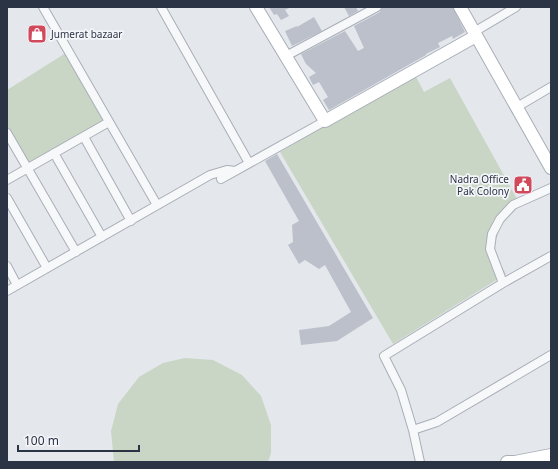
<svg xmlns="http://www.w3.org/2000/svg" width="558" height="469" font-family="'Noto Sans',sans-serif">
	<rect width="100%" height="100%" fill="#e4e7ec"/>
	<path fill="#c9d6c5" d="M 69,51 L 109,122 L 28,168 L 7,132 L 7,90 Z
		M 414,73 L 424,92 L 450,78 L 517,199 L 503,221 L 492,250 L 506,274 L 393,344 L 280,152 Z
		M 185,358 L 213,360 L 242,375 L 261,396 L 271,425 L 271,453 L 268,462 L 114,462 L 111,431 L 118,404 L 139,377 L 163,363 Z"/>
	<path fill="#bbc0ca" d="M 269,7 L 291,7 L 285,10 L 289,16 L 281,20 L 277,14 L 274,15 Z
		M 344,7 L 356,7 L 358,11 L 349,16 Z
		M 382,7 L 453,7 L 465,32 L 453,39 L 452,36 L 438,43 L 440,47 L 426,54 L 426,55 L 329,110 L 323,100 L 328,97 L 319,82 L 313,85 L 309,77 L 316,73 L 306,64 L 301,54 L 345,31 L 358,51 L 364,48 L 354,26 L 380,12 Z
		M 314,17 L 322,31 L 292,46 L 285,31 L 297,26 L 297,27 Z
		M 277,154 L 373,318 L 337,341 L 301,345 L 299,330 L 329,326 L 351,312 L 325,265 L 319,269 L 305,260 L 299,264 L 288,245 L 293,242 L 292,225 L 299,221 L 265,161 Z"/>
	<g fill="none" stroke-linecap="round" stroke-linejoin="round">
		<defs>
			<path id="street" d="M 43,7 L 157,205
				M 161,7 L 249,163
				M 474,32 L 516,7
				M 286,56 L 377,7
				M 517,107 L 551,87
				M 7,133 L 76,252
				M 84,137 L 131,221
				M 54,153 L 102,237
				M 221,179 L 325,121
				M 7,180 L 109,122
				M 7,198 L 47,268
				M 7,266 L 17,285
				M 503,283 L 490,249 L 492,234 L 500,219 L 513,205 L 551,188
				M 7,291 L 210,175 L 227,170 L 235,171
				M 413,430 L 437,422 L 551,355
				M 420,462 L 413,430 L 401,390 L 384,356 L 503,283 L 551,256"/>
			<path id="secondary" d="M 256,7 L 325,121 L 476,36
				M 460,7 L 551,168
				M 507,462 L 515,462 L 551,455"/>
		</defs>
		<use href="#street" stroke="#a9aeb7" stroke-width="10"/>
		<use href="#secondary" stroke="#a9aeb7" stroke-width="14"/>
		<use href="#street" stroke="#f7f8fa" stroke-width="8"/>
		<use href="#secondary" stroke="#fff" stroke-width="12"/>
	</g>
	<defs>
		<symbol id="shop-square" viewBox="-11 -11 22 22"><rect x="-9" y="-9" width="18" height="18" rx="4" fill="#d1495b" stroke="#f4f6f9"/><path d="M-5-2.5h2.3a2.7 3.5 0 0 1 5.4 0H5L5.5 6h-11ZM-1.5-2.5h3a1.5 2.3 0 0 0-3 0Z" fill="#fff"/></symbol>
		<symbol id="civic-square" viewBox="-11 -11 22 22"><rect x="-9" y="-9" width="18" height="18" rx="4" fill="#d1495b" stroke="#f4f6f9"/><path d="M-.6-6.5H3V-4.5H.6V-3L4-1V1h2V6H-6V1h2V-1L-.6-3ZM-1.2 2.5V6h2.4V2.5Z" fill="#fff"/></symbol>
	</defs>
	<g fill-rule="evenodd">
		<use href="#shop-square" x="26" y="23" width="22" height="22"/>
		<use href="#civic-square" x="512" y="174" width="22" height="22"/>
	</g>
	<g text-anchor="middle" stroke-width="3.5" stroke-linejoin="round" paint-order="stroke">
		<g font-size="10" fill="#2b3445" stroke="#f4f6f9" text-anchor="start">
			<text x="51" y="38">Jumerat bazaar</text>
			<text x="509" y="183" text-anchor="end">Nadra Office<tspan x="509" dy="12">Pak Colony</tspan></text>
		</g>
	</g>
	<rect width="558" height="469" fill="none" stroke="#2b3445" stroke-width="16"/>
	<path d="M18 445v6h121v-6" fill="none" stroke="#2b3445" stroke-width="2"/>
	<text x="24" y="445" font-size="12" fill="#2b3445" stroke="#f4f6f9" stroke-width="3" paint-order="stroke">100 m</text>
</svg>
